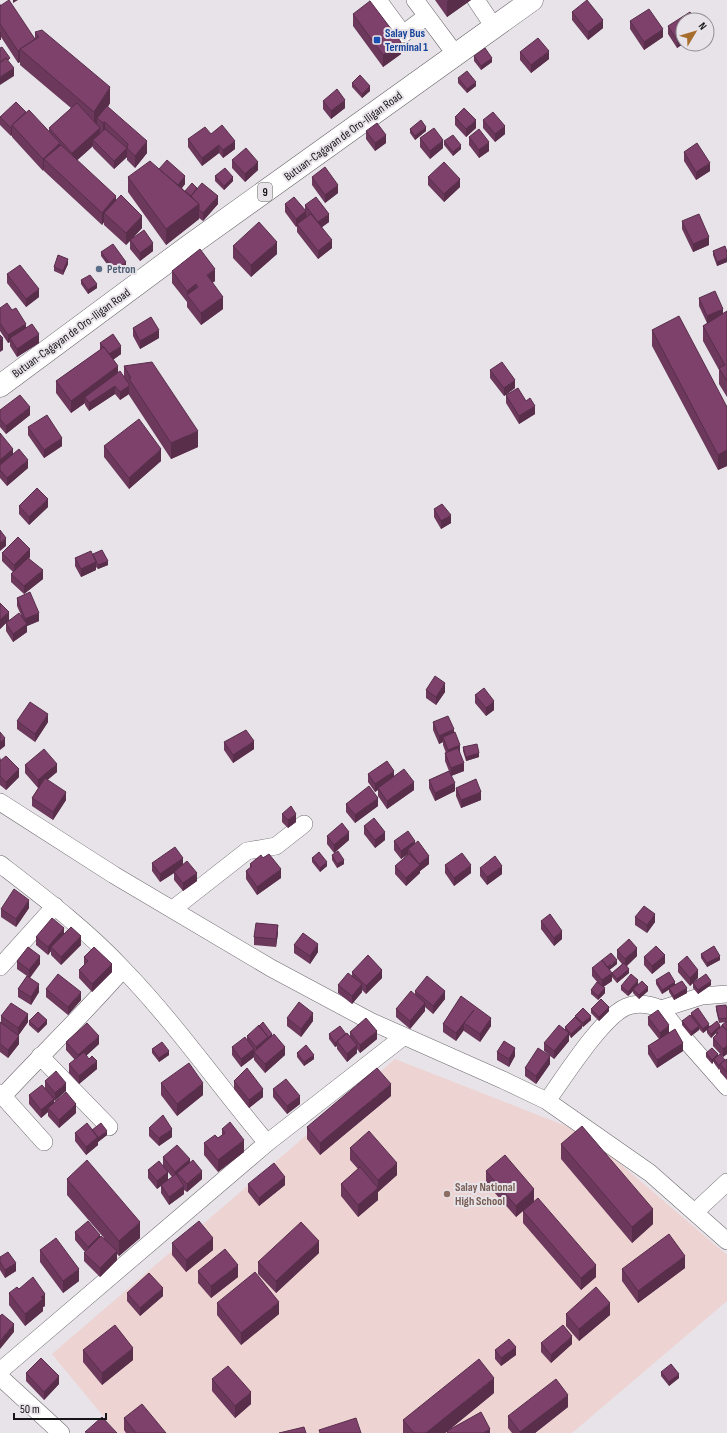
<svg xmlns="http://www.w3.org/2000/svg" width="727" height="1433" font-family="'Sofia Sans Condensed',sans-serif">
	<rect width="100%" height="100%" fill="#e7e3e8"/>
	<path fill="#eed3d3" d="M 395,1059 L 584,1133 L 727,1255 L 727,1301 L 572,1433 L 117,1433 L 52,1354 Z"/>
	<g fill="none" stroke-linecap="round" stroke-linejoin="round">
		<defs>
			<path id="minor" d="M 378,0 L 403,34 L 427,16
				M 415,0 L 456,55
				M 476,0 L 494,27
				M 0,802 L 114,875 L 271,968 L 370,1021 L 503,1080 L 547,1101 L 650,1173 L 727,1241
				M 0,864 C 43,897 87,930 124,970 C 176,1024 219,1086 267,1143
				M 173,909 L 247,851 L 276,846 L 304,824
				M 0,967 L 55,906
				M 661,1009 L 683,1037 L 727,1087
				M 40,1056 L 109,1127
				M 0,1093 L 44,1142
				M 3,1096 C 43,1053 85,1013 123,969
				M 547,1101 C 563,1079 602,1017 626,1007 C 638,1002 649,1004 661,1009 L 702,996 L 727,994
				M 695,1212 L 727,1182
				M 0,1371 L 267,1143 L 403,1037
				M 0,1377 L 61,1433"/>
			<path id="highway" d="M 0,386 L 186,248 L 532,0"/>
		</defs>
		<use href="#minor" stroke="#6e6a6f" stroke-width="18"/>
		<use href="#highway" stroke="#6e6a6f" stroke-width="23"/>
		<use href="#minor" stroke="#fff" stroke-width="17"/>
		<use href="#highway" stroke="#fff" stroke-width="22"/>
	</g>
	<path fill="#6c385c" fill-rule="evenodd" d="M 435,0 L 471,0 L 447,17 Z
		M 0,4 L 35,39 L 35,32 L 110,103 L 108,107 L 147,153 L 135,168 L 127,160 L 127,154 L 127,157 L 114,169 L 93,148 L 93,146 L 77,160 L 116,200 L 142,228 L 131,240 L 153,251 L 140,261 L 130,249 L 130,241 L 126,245 L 104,225 L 104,222 L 102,225 L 44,171 L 44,169 L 43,171 L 12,137 L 12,135 L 11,136 L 0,125 L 0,117 L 26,112 L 49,132 L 49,128 L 71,108 L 20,65 L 20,62 L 18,63 L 1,37 L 1,40 L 0,40 Z
		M 572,12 L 603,28 L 588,40 L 572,20 Z
		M 353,14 L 401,54 L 383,67 L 353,26 Z
		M 630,21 L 663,37 L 644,50 L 630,29 Z
		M 668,26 L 683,44 L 677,48 L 668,34 Z
		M 520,52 L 549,59 L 531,73 L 520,60 Z
		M 474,56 L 492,62 L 481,70 L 474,61 Z
		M 458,78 L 476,86 L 467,93 L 458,83 Z
		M 352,83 L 370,91 L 362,98 L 352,87 Z
		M 323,101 L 345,108 L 331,119 L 323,109 Z
		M 455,117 L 476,128 L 466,137 L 455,125 Z
		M 483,120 L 505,134 L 495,142 L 483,128 Z
		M 410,129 L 426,131 L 415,140 L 410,133 Z
		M 366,131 L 386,143 L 375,151 L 366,139 Z
		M 211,134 L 235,149 L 223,158 L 219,153 L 202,166 L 188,147 L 188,139 Z
		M 469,137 L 489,151 L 479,158 L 469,145 Z
		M 420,138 L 443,148 L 430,159 L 420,147 Z
		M 444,141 L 461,149 L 453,156 L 444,145 Z
		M 684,152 L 710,171 L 696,180 L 684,161 Z
		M 232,160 L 258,170 L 245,182 L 232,168 Z
		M 159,169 L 185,184 L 182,188 L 185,191 L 197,188 L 218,204 L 203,221 L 199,218 L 199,219 L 166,245 L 128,192 L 128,177 Z
		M 215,176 L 233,181 L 224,190 L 215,181 Z
		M 312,177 L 338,193 L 325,203 L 312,185 Z
		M 428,177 L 460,187 L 444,202 L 428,185 Z
		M 285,204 L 305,211 L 305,205 L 329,222 L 322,227 L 332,248 L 318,259 L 297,232 L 297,226 L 296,227 L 285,212 Z
		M 682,221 L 709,245 L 693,252 L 682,229 Z
		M 233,246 L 277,254 L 251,277 L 233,258 Z
		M 713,251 L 727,252 L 727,262 L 717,266 L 713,255 Z
		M 101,252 L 126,266 L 115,275 L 101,256 Z
		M 68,264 L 63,275 L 54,271 L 54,267 Z
		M 172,271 L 215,281 L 212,283 L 223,309 L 201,325 L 187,307 L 187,302 L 172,283 Z
		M 7,274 L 39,297 L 26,307 L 7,283 Z
		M 81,280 L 97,288 L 88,294 L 81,284 Z
		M 699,298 L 723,314 L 727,311 L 727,397 L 719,384 L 719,370 L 703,341 L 703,326 L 707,323 L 699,306 Z
		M 0,308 L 12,310 L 39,343 L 17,357 L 10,346 L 10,342 L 8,343 L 0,331 Z
		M 133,328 L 159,338 L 140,349 L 133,336 Z
		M 652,330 L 727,407 L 727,466 L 718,470 L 652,346 Z
		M 100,343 L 121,354 L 113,360 L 118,373 L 124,377 L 124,366 L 198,447 L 171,459 L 129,395 L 129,394 L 120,400 L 115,394 L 89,411 L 85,405 L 85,403 L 71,413 L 56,393 L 56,381 L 100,350 Z
		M 490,370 L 515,388 L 504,396 L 490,378 Z
		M 506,395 L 535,414 L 519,424 L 506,403 Z
		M 0,410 L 30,415 L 6,434 L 0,427 Z
		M 28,427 L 62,446 L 44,458 L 28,435 Z
		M 0,433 L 13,454 L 28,468 L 7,486 L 0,478 Z
		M 104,446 L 161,461 L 129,489 L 104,457 Z
		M 19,506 L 48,507 L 29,525 L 19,514 Z
		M 434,509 L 451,523 L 441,529 L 434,517 Z
		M 2,553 L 30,557 L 29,558 L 43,579 L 24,594 L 11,582 L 11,574 L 13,572 L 2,561 Z
		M 93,554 L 108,565 L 98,569 L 96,567 L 96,570 L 81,577 L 75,566 L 75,558 Z
		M 17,598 L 39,621 L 27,626 L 27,632 L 13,642 L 6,631 L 6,623 L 0,629 L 0,603 L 9,620 L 21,615 L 17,606 Z
		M 426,690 L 445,692 L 436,705 L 426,698 Z
		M 475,695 L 494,710 L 486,716 L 475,703 Z
		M 17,721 L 48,722 L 35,742 L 17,729 Z
		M 433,722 L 454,733 L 464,771 L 451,776 L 455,791 L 435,801 L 429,788 L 429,780 L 449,771 L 445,761 L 445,753 L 446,753 L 443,745 L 443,742 L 439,744 L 433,730 Z
		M 224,742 L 254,749 L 233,763 L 224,750 Z
		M 463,747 L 479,757 L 466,761 L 463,751 Z
		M 0,757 L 1,760 L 19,777 L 6,790 L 0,785 Z
		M 25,765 L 57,772 L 47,780 L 66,800 L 53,820 L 32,806 L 32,798 L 39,787 L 38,788 L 25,773 Z
		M 368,774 L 394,776 L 414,790 L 387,809 L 378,796 L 378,790 L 375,792 L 368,782 Z
		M 456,788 L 481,800 L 461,808 L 456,796 Z
		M 346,804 L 378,806 L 355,823 L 346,812 Z
		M 282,814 L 296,822 L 288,828 L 282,822 Z
		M 364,826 L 385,840 L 375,848 L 364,834 Z
		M 327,836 L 349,840 L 334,853 L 327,844 Z
		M 394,841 L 415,844 L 429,864 L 420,871 L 420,873 L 406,886 L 395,874 L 395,866 L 408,854 L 401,859 L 394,850 Z
		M 332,855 L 344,864 L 337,868 L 332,860 Z
		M 312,858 L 327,866 L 320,872 L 312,862 Z
		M 152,863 L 183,864 L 197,881 L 183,891 L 174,880 L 174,873 L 160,882 L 152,871 Z
		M 250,864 L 281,878 L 257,895 L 246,879 L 246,871 L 250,868 Z
		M 445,865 L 471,873 L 454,886 L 445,873 Z
		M 480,868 L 502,874 L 487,885 L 480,876 Z
		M 29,908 L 16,927 L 1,917 L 1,909 Z
		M 635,917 L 655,922 L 647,933 L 635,925 Z
		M 541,921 L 562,939 L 554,946 L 541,929 Z
		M 278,933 L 276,947 L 254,945 L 254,937 Z
		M 64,935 L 81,945 L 61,965 L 51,955 L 51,951 L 48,955 L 36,945 L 36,937 Z
		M 294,945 L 318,952 L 310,964 L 294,953 Z
		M 617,950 L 637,956 L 627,966 L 629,973 L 617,983 L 612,977 L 612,973 L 622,964 L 617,958 Z
		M 701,954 L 720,960 L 707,967 L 701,958 Z
		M 84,957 L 112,972 L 92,992 L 79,978 L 79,970 L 84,965 Z
		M 644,957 L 665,963 L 652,974 L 644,965 Z
		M 17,961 L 40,964 L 30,978 L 39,992 L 31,1005 L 18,997 L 18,989 L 27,976 L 17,969 Z
		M 617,964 L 609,970 L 612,981 L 603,987 L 605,993 L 598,1000 L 591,994 L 591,990 L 598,983 L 592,976 L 592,968 Z
		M 678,964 L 698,978 L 690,986 L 678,972 Z
		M 352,972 L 382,978 L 366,994 L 362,990 L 362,992 L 352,1004 L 338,993 L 338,985 L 352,976 Z
		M 656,980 L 675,985 L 687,993 L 674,1000 L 669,992 L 669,989 L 662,994 L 656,984 Z
		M 693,983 L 711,985 L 698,994 L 693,988 Z
		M 638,984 L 648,991 L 639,999 L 633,993 L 633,991 L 628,996 L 621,990 L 621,986 Z
		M 46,989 L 81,1000 L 68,1015 L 46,997 Z
		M 415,991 L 445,999 L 433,1014 L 425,1007 L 425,1011 L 410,1029 L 396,1017 L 396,1009 L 415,994 Z
		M 461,996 L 491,1026 L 480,1042 L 464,1031 L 464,1030 L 456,1041 L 443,1032 L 443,1024 Z
		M 716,1006 L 727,1010 L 727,1054 L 723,1057 L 713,1046 L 713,1038 L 716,1035 L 716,1033 L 711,1038 L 707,1033 L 707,1030 L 703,1033 L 699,1029 L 699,1030 L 691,1036 L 682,1025 L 682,1021 L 691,1016 L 691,1013 L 709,1026 L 719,1023 L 716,1010 ZM 726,1022 L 722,1025 L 720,1027 L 719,1023 Z
		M 591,1009 L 609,1011 L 599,1021 L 591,1013 Z
		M 1,1016 L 28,1022 L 18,1036 L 19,1044 L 8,1058 L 0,1052 L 0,1022 L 1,1023 Z
		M 575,1016 L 591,1020 L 583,1027 L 582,1026 L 582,1028 L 571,1038 L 569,1035 L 569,1041 L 554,1059 L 544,1051 L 544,1043 L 565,1029 L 565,1027 L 575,1018 Z
		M 648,1017 L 669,1032 L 683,1051 L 657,1068 L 648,1054 L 648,1046 L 659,1039 L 648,1025 Z
		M 287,1018 L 313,1021 L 301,1037 L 287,1026 Z
		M 29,1021 L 47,1024 L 38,1033 L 29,1025 Z
		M 350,1032 L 377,1039 L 360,1053 L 357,1049 L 357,1053 L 347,1062 L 337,1049 L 337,1046 L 335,1047 L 329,1039 L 329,1034 L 346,1034 L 350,1036 Z
		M 247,1036 L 272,1036 L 285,1055 L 265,1073 L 254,1060 L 254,1053 L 254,1057 L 241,1067 L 232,1055 L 232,1047 L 247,1040 Z
		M 66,1042 L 99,1044 L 86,1056 L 97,1069 L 79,1084 L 69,1073 L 69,1064 L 75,1060 L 66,1050 Z
		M 152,1049 L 169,1055 L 159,1062 L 152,1053 Z
		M 497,1052 L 515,1056 L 509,1067 L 497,1060 Z
		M 297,1053 L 314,1059 L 304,1066 L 297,1057 Z
		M 706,1053 L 718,1056 L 725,1060 L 727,1059 L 727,1080 L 720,1072 L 720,1069 L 719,1070 L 714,1063 L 714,1061 L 712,1064 L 706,1057 Z
		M 550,1064 L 536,1084 L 525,1076 L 525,1068 Z
		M 45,1081 L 66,1091 L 54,1101 L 54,1102 L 76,1113 L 59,1128 L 48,1116 L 48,1112 L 41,1118 L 29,1104 L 29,1095 L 45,1088 Z
		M 234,1081 L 263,1097 L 249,1108 L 234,1089 Z
		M 161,1083 L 203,1095 L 177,1116 L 161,1095 Z
		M 273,1089 L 300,1104 L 287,1114 L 273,1097 Z
		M 391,1096 L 320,1155 L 307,1139 L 307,1127 Z
		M 149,1128 L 172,1137 L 159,1146 L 149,1136 Z
		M 222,1129 L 244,1152 L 218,1172 L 204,1155 L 204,1143 L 218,1138 L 222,1135 Z
		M 92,1130 L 107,1135 L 98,1142 L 98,1145 L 86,1155 L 75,1141 L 75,1133 Z
		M 561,1144 L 653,1224 L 632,1243 L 561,1159 Z
		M 350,1148 L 397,1175 L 378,1192 L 378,1200 L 358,1217 L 341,1196 L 341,1184 L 358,1169 L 350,1160 Z
		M 163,1157 L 190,1162 L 202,1179 L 187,1192 L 184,1190 L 184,1194 L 169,1205 L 161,1193 L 161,1186 L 157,1189 L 148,1178 L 148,1170 L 163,1165 ZM 168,1172 L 172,1177 L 168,1180 Z
		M 486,1171 L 534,1201 L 596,1277 L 581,1290 L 523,1223 L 523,1211 L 516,1217 L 486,1183 Z
		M 67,1179 L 140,1238 L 119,1256 L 117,1254 L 117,1260 L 100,1277 L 84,1261 L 84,1253 L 85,1252 L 75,1240 L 75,1232 L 104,1238 L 67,1195 Z
		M 248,1184 L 285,1185 L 259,1206 L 248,1192 Z
		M 172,1243 L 213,1250 L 186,1272 L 172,1255 Z
		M 40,1250 L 79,1281 L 63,1293 L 40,1262 Z
		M 319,1253 L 276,1293 L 258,1274 L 258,1262 Z
		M 0,1257 L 16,1271 L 5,1278 L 0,1270 Z
		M 685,1268 L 638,1303 L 622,1281 L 622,1269 Z
		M 198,1271 L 238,1277 L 211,1298 L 198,1283 Z
		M 19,1289 L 45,1306 L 43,1307 L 43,1311 L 25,1326 L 9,1305 L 9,1293 Z
		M 127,1293 L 163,1296 L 140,1316 L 127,1301 Z
		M 217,1303 L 279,1314 L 241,1345 L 217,1315 Z
		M 566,1314 L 610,1315 L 579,1341 L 566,1326 Z
		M 541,1343 L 572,1344 L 551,1363 L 541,1352 Z
		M 83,1350 L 133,1360 L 102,1385 L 83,1362 Z
		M 495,1350 L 516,1355 L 501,1366 L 495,1359 Z
		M 661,1372 L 679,1378 L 669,1386 L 661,1376 Z
		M 26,1373 L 59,1384 L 44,1400 L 26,1381 Z
		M 212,1379 L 251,1404 L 235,1418 L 212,1391 Z
		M 494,1393 L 448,1431 L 490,1433 L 447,1433 L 447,1432 L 445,1433 L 403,1433 L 403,1420 Z
		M 568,1407 L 535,1433 L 512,1433 L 508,1428 L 508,1416 Z
		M 124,1418 L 166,1433 L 126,1433 L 124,1430 Z"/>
	<path fill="#582e4b" d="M 13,0 L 18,0 L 13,3 Z
		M 449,0 L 471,0 L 447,17 L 447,1 Z
		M 603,20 L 603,28 L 588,40 L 588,32 Z
		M 663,29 L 663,37 L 644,50 L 644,42 Z
		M 0,32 L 1,32 L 1,40 L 0,40 Z
		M 683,36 L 683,44 L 677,48 L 677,40 Z
		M 401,42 L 401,54 L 383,67 L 383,55 Z
		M 20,50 L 20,62 L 18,63 L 18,51 Z
		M 549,51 L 549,59 L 531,73 L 531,65 Z
		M 492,58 L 492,62 L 481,70 L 481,66 Z
		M 14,68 L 14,76 L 0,85 L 0,77 Z
		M 476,82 L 476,86 L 467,93 L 467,89 Z
		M 370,86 L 370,91 L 362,98 L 362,94 Z
		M 110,87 L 110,103 L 99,120 L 97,118 L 97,123 L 94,128 L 94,112 Z
		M 345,100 L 345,108 L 331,119 L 331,111 Z
		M 476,120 L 476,128 L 466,137 L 466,129 Z
		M 105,122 L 105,134 L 103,135 L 103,123 Z
		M 505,126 L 505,134 L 495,142 L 495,134 Z
		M 12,127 L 12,135 L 11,136 L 11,128 Z
		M 426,127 L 426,131 L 415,140 L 415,136 Z
		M 100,128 L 100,140 L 93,140 L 93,146 L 72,165 L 72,153 Z
		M 386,135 L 386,143 L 375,151 L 375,143 Z
		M 443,140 L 443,148 L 430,159 L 430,151 Z
		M 147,141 L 147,153 L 135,168 L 135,156 Z
		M 235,141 L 235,149 L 223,158 L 223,150 Z
		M 489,142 L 489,151 L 479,158 L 479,150 Z
		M 60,143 L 60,155 L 44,159 L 44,169 L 43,171 L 43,159 Z
		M 219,145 L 219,153 L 202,166 L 202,158 Z
		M 461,145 L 461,149 L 453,156 L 453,152 Z
		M 127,148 L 127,157 L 114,169 L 114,161 Z
		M 258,162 L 258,170 L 245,182 L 245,174 Z
		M 710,163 L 710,171 L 696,180 L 696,172 Z
		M 185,176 L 185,184 L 176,195 L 176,187 Z
		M 233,177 L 233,181 L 224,190 L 224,186 Z
		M 460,179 L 460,187 L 444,202 L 444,194 Z
		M 338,185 L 338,193 L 325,203 L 325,195 Z
		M 116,196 L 116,208 L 104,213 L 104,222 L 102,225 L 102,213 Z
		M 218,196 L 218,204 L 203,221 L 203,213 Z
		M 199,204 L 199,219 L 166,245 L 166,229 Z
		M 306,211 L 306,219 L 297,224 L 297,226 L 296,227 L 296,219 Z
		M 329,214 L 329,222 L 318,230 L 318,222 Z
		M 142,216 L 142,228 L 126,245 L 126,233 Z
		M 709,237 L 709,245 L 693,252 L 693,244 Z
		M 332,240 L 332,248 L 318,259 L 318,251 Z
		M 277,242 L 277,254 L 251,277 L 251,265 Z
		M 153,243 L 153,251 L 140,261 L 140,253 Z
		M 727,258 L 727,262 L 717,266 L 717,262 Z
		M 68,259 L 68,264 L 63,275 L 63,271 Z
		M 126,262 L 126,266 L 115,275 L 115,271 Z
		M 215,269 L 215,281 L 207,287 L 207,275 Z
		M 97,284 L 97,288 L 88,294 L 88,290 Z
		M 196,284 L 196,296 L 187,296 L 187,291 Z
		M 39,289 L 39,297 L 26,307 L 26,299 Z
		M 223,297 L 223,309 L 201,325 L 201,313 Z
		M 723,309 L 723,317 L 707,324 L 707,316 Z
		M 26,324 L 26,332 L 10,338 L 10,342 L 8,343 L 8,335 Z
		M 159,330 L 159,338 L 140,349 L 140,341 Z
		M 39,334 L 39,343 L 17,357 L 17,349 Z
		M 3,338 L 3,350 L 0,352 L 0,340 Z
		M 121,346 L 121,354 L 108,363 L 108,355 Z
		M 118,366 L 118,378 L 85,397 L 85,403 L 71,413 L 71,401 Z
		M 515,380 L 515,388 L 504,396 L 504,388 Z
		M 115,386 L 115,394 L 89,411 L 89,403 Z
		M 129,386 L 129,394 L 120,400 L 120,392 Z
		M 535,406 L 535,414 L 519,424 L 519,416 Z
		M 30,407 L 30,415 L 6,434 L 6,426 Z
		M 198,431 L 198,447 L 171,459 L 171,443 Z
		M 62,438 L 62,446 L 44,458 L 44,450 Z
		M 13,449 L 13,461 L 0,470 L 0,460 Z
		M 161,449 L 161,461 L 129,489 L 129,478 Z
		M 727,450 L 727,466 L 718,470 L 718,455 Z
		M 28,460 L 28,468 L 7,486 L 7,478 Z
		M 48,499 L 48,507 L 29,525 L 29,517 Z
		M 451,515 L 451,523 L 441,529 L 441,521 Z
		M 6,538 L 6,546 L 0,551 L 0,543 Z
		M 30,549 L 30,557 L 14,573 L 14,565 Z
		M 108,561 L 108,565 L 98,569 L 98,565 Z
		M 96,562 L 96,570 L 81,577 L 81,569 Z
		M 43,570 L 43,579 L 24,594 L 24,586 Z
		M 9,612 L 9,620 L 0,629 L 0,620 Z
		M 39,613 L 39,621 L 27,626 L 27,632 L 13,642 L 13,634 L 25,625 L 25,619 Z
		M 445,683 L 445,692 L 436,705 L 436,697 Z
		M 494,701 L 494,710 L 486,716 L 486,708 Z
		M 48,714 L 48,722 L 35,742 L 35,734 Z
		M 454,729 L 454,738 L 443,737 L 443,742 L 439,744 L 439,736 Z
		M 5,738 L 5,746 L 0,750 L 0,742 Z
		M 254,741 L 254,749 L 233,763 L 233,755 Z
		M 460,745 L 460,753 L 448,758 L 448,750 Z
		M 479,753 L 479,757 L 466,761 L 466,757 Z
		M 464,763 L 464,771 L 451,776 L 451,768 Z
		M 57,764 L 57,772 L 38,788 L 38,780 Z
		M 19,769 L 19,777 L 6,790 L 6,782 Z
		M 394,771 L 394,780 L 378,788 L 378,790 L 375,792 L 375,784 Z
		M 414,782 L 414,790 L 387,809 L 387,801 Z
		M 455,783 L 455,791 L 435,801 L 435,793 Z
		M 66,792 L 66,800 L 53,820 L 53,812 Z
		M 481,792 L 481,800 L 461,808 L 461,800 Z
		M 378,798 L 378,806 L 355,823 L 355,815 Z
		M 296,814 L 296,822 L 288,828 L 288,820 Z
		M 349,832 L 349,840 L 334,853 L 334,845 Z
		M 385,832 L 385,840 L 375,848 L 375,840 Z
		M 415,841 L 415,849 L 408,849 L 408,854 L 401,859 L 401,851 Z
		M 429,856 L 429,864 L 420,871 L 420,873 L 406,886 L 406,878 L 419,866 L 419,864 Z
		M 183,858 L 183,866 L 174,872 L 174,873 L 160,882 L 160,874 Z
		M 344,860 L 344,864 L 337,868 L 337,864 Z
		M 327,862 L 327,866 L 320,872 L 320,868 Z
		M 471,865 L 471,873 L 454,886 L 454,878 Z
		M 502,866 L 502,874 L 487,885 L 487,877 Z
		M 281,869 L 281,878 L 257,895 L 257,887 Z
		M 197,873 L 197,881 L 183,891 L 183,883 Z
		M 29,900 L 29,908 L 16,927 L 16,919 Z
		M 655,914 L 655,922 L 647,933 L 647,925 Z
		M 278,925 L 278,933 L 276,947 L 276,939 Z
		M 64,928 L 64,936 L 51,947 L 51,951 L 48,955 L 48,947 Z
		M 562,931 L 562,939 L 554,946 L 554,938 Z
		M 81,936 L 81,945 L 61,965 L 61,957 Z
		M 318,944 L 318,952 L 310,964 L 310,956 Z
		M 637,948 L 637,956 L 625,967 L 625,959 Z
		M 665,955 L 665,963 L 652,974 L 652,966 Z
		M 40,956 L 40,964 L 29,978 L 29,970 Z
		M 720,956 L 720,960 L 707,967 L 707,963 Z
		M 617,960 L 617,964 L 607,972 L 607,968 Z
		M 112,964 L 112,972 L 92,992 L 92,984 Z
		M 629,969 L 629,973 L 617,983 L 617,979 Z
		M 382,970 L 382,978 L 366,994 L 366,986 Z
		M 698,970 L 698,978 L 690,986 L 690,978 Z
		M 612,973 L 612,981 L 602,988 L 602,980 Z
		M 638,980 L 638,985 L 633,989 L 633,991 L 628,996 L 628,992 Z
		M 711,981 L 711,985 L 698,994 L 698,990 Z
		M 675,982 L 675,986 L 662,994 L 662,990 Z
		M 39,984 L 39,992 L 31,1005 L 31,997 Z
		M 362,984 L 362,992 L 352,1004 L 352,996 Z
		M 648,987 L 648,991 L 639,999 L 639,995 Z
		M 605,988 L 605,993 L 598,1000 L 598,996 Z
		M 687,988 L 687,993 L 674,1000 L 674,996 Z
		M 445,991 L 445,999 L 433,1014 L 433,1006 Z
		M 81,992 L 81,1000 L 68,1015 L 68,1007 Z
		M 425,1003 L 425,1011 L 410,1029 L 410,1021 Z
		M 609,1007 L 609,1011 L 599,1021 L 599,1017 Z
		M 474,1010 L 464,1023 L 464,1030 L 456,1041 L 456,1033 Z
		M 313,1013 L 313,1021 L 301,1037 L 301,1029 Z
		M 28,1014 L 28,1022 L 18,1036 L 18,1028 Z
		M 591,1016 L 591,1020 L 583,1027 L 583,1023 Z
		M 491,1018 L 491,1026 L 480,1042 L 480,1034 Z
		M 47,1020 L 47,1024 L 38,1033 L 38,1029 Z
		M 582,1024 L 582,1028 L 571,1038 L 571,1034 Z
		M 709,1024 L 709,1028 L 707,1029 L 707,1030 L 703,1033 L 703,1029 Z
		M 669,1025 L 669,1033 L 660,1041 L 660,1033 Z
		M 699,1026 L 699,1030 L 691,1036 L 691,1032 Z
		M 720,1026 L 720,1030 L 716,1031 L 716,1033 L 711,1038 L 711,1034 Z
		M 377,1031 L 377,1039 L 360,1053 L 360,1045 Z
		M 569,1033 L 569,1041 L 554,1059 L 554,1051 Z
		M 272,1034 L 272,1038 L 256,1054 L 256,1047 Z
		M 19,1036 L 19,1044 L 8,1058 L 8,1050 Z
		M 99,1036 L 99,1044 L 78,1063 L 78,1055 Z
		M 337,1042 L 337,1046 L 335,1047 L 335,1043 Z
		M 683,1043 L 683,1051 L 657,1068 L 657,1060 Z
		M 357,1045 L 357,1053 L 347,1062 L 347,1054 Z
		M 727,1046 L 727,1054 L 723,1057 L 723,1049 Z
		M 285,1047 L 285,1055 L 265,1073 L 265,1064 Z
		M 515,1048 L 515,1056 L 509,1067 L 509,1059 Z
		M 254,1049 L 254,1057 L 241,1067 L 241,1059 Z
		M 169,1051 L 169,1055 L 159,1062 L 159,1058 Z
		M 718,1054 L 718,1058 L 714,1059 L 714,1061 L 712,1064 L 712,1060 Z
		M 314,1055 L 314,1059 L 304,1066 L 304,1062 Z
		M 550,1056 L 550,1064 L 536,1084 L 536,1076 Z
		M 97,1061 L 97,1069 L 79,1084 L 79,1076 Z
		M 66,1083 L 66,1091 L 55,1101 L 55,1093 Z
		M 203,1083 L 203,1095 L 177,1116 L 177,1104 Z
		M 391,1084 L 391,1096 L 320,1155 L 320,1143 Z
		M 263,1089 L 263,1097 L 249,1108 L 249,1100 Z
		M 300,1096 L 300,1104 L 287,1114 L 287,1106 Z
		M 54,1099 L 54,1107 L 48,1108 L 48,1112 L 41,1118 L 41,1110 Z
		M 76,1104 L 76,1113 L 59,1128 L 59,1120 Z
		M 172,1129 L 172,1137 L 159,1146 L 159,1138 Z
		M 107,1131 L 107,1135 L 98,1142 L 98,1145 L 86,1155 L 86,1147 Z
		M 244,1140 L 244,1152 L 218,1172 L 218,1160 Z
		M 190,1159 L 190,1168 L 177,1173 L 177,1178 L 175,1180 L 175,1172 Z
		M 397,1163 L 397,1175 L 378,1192 L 378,1180 Z
		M 202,1171 L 202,1179 L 187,1192 L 187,1184 Z
		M 168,1172 L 168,1180 L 157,1189 L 157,1181 Z
		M 285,1177 L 285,1185 L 259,1206 L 259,1198 Z
		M 184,1186 L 184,1194 L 169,1205 L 169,1197 Z
		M 378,1188 L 378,1200 L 358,1217 L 358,1205 Z
		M 534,1189 L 534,1201 L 516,1217 L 516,1206 Z
		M 653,1209 L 653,1224 L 632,1243 L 632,1227 Z
		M 140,1222 L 140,1238 L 119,1256 L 119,1241 Z
		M 100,1235 L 100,1243 L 88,1255 L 88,1247 Z
		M 213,1238 L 213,1250 L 186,1272 L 186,1260 Z
		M 319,1241 L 319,1253 L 276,1293 L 276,1281 Z
		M 117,1251 L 117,1260 L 100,1277 L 100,1268 Z
		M 685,1256 L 685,1268 L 638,1303 L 638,1291 Z
		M 16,1263 L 16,1271 L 5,1278 L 5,1270 Z
		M 238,1265 L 238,1277 L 211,1298 L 211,1286 Z
		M 596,1265 L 596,1277 L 581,1290 L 581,1278 Z
		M 79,1269 L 79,1281 L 63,1293 L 63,1281 Z
		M 163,1288 L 163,1296 L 140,1316 L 140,1308 Z
		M 45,1294 L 45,1306 L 43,1307 L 43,1311 L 25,1326 L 25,1314 L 41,1297 Z
		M 279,1302 L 279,1314 L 241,1345 L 241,1333 Z
		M 610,1303 L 610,1315 L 579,1341 L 579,1329 Z
		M 14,1324 L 14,1332 L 0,1349 L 0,1341 Z
		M 572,1336 L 572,1344 L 551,1363 L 551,1355 Z
		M 516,1347 L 516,1355 L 501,1366 L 501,1358 Z
		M 133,1348 L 133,1360 L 102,1385 L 102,1373 Z
		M 679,1374 L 679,1378 L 669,1386 L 669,1382 Z
		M 59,1376 L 59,1384 L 44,1400 L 44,1392 Z
		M 494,1378 L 494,1393 L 445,1433 L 426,1433 Z
		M 251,1392 L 251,1404 L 235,1418 L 235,1406 Z
		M 568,1395 L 568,1407 L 535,1433 L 520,1433 L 520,1432 Z
		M 490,1429 L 490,1433 L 483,1433 Z"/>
	<path fill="#7e416b" stroke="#582e4b" d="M 9,0 L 35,39 L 20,49 L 20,50 L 18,51 L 0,24 L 0,6 Z
		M 587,0 L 603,20 L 588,32 L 572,12 Z
		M 370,1 L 401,42 L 383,55 L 353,14 Z
		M 649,9 L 663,29 L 644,42 L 630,21 Z
		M 690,12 L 695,20 L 683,20 L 683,36 L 677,40 L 668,26 Z
		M 42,30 L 110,87 L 94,112 L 20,49 L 39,37 L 35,32 Z
		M 538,38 L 549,51 L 531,65 L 520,52 Z
		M 2,47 L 10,58 L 8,60 L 6,58 L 1,62 L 0,60 L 0,48 Z
		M 485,48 L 492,58 L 481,66 L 474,56 Z
		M 6,58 L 14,68 L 0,77 L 0,62 Z
		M 467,71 L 476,82 L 467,89 L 458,78 Z
		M 360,75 L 370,86 L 362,94 L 352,83 Z
		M 337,89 L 345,100 L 331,111 L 323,101 Z
		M 16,102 L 26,112 L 12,125 L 12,127 L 11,128 L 0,117 Z
		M 77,103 L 100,128 L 72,153 L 49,128 Z
		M 107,106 L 147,141 L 135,156 L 127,148 L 128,144 L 105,122 L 103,123 L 97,118 Z
		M 464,108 L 476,120 L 466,129 L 455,117 Z
		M 29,110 L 60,143 L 43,159 L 12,125 Z
		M 493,112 L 505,126 L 495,134 L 483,120 Z
		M 421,120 L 426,127 L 415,136 L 410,129 Z
		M 377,123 L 386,135 L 375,143 L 366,131 Z
		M 222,125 L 235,141 L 223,150 L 219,145 L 202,158 L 188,139 L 205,127 L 211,134 Z
		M 434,128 L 443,140 L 430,151 L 420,138 Z
		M 105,129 L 127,148 L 114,161 L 93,140 Z
		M 479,129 L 489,142 L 479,150 L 469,137 Z
		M 453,135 L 461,145 L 453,152 L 444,141 Z
		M 697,143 L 710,163 L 696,172 L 684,152 Z
		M 61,145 L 116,196 L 102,213 L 44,159 Z
		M 246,148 L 258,162 L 245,174 L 232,160 Z
		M 167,160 L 185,176 L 178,185 L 159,169 Z
		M 150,161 L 199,204 L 166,229 L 128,177 Z
		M 444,162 L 460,179 L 444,194 L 428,177 Z
		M 325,167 L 338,185 L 325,195 L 312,177 Z
		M 225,168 L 233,177 L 224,186 L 215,176 Z
		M 192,183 L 197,188 L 191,196 L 185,191 Z
		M 202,183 L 218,196 L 203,213 L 199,210 L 199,204 L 191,196 Z
		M 121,195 L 142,216 L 126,233 L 104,213 Z
		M 294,197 L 306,211 L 296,219 L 285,204 Z
		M 316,197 L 329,214 L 318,222 L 305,205 Z
		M 311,214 L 332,240 L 318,251 L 297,224 Z
		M 699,214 L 709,237 L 693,244 L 682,221 Z
		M 259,222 L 277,242 L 251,265 L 233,246 Z
		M 144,230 L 153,243 L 140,253 L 130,240 Z
		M 113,244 L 126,262 L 115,271 L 101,252 Z
		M 725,246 L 727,252 L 727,258 L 717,262 L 713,251 Z
		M 200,249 L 215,269 L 207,275 L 223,297 L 201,313 L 187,295 L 198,287 L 196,284 L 187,291 L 172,271 Z
		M 58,255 L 68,259 L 63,271 L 54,267 Z
		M 20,265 L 39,289 L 26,299 L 7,274 Z
		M 90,275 L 97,284 L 88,290 L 81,280 Z
		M 715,291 L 723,309 L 707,316 L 699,298 Z
		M 7,303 L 12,310 L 16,308 L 26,324 L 8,335 L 0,323 L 0,308 Z
		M 727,311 L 727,381 L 719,368 L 725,365 L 703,326 Z
		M 679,316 L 727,407 L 727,450 L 718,455 L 652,330 Z
		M 151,317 L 159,330 L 140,341 L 133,328 Z
		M 32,324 L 39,334 L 17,349 L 10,338 Z
		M 113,334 L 121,346 L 109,354 L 104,347 L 103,347 L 100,343 Z
		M 0,335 L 3,338 L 0,340 Z
		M 104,347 L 118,366 L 71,401 L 56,381 Z
		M 152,362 L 198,431 L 171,443 L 129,379 L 131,378 L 124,366 Z
		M 502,362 L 515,380 L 504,388 L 490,370 Z
		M 120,371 L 129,384 L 129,386 L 120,392 L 115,386 L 89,403 L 85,397 Z
		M 518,388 L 526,401 L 530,398 L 535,406 L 519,416 L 506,395 Z
		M 20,395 L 30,407 L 6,426 L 0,419 L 0,410 Z
		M 47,415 L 62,438 L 44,450 L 28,427 Z
		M 139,419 L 161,449 L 129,478 L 104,446 Z
		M 0,433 L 13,449 L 0,460 Z
		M 19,449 L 28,460 L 7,478 L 0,470 L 0,465 Z
		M 37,488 L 48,499 L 29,517 L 19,506 Z
		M 442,504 L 451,515 L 441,521 L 434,509 Z
		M 0,530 L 6,538 L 0,543 Z
		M 18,537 L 30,549 L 14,565 L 2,553 Z
		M 102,550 L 108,561 L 98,565 L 93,554 Z
		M 91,551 L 96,562 L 81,569 L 75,558 Z
		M 28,558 L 43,570 L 24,586 L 11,574 Z
		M 30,592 L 39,613 L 25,619 L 17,598 Z
		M 0,603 L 9,612 L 0,620 Z
		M 19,613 L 27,624 L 13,634 L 6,623 Z
		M 435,676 L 445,683 L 436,697 L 426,690 Z
		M 484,688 L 494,701 L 486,708 L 475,695 Z
		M 30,702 L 48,714 L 35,734 L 17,721 Z
		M 448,716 L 454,729 L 439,736 L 433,722 Z
		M 246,730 L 254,741 L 233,755 L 224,742 Z
		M 0,732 L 5,738 L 0,742 Z
		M 455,732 L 460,745 L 448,750 L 443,737 Z
		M 477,744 L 479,753 L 466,757 L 463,747 Z
		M 458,748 L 464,763 L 451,768 L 445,753 Z
		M 44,749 L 57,764 L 38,780 L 25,765 Z
		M 6,756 L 19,769 L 6,782 L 0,776 L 0,761 Z
		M 387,761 L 394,771 L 375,784 L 368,774 Z
		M 404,769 L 414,782 L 387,801 L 378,788 Z
		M 449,771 L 455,783 L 435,793 L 429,780 Z
		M 45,778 L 66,792 L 53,812 L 32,798 Z
		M 476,779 L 481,792 L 461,800 L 456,788 Z
		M 369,786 L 378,798 L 355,815 L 346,804 Z
		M 291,806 L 296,814 L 288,820 L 282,814 Z
		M 374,818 L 385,832 L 375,840 L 364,826 Z
		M 342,823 L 349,832 L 334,845 L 327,836 Z
		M 408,831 L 415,841 L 401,851 L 394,841 Z
		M 418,841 L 429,856 L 419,864 L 408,849 Z
		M 175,847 L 183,858 L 160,874 L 152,863 Z
		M 338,851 L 344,860 L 337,864 L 332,855 Z
		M 319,852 L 327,862 L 320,868 L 312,858 Z
		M 462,853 L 471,865 L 454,878 L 445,865 Z
		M 269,854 L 281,869 L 257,887 L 246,871 L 252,866 L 250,864 L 261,855 L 263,858 Z
		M 409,854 L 420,865 L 406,878 L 395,866 Z
		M 495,856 L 502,866 L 487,877 L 480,868 Z
		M 187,861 L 197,873 L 183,883 L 174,872 Z
		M 14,889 L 29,900 L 16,919 L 1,909 Z
		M 644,906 L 655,914 L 647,925 L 635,917 Z
		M 550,914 L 562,931 L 554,938 L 541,921 Z
		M 52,918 L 64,928 L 48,947 L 36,937 Z
		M 256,923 L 278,925 L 276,939 L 254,937 Z
		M 71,927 L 81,936 L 61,957 L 51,947 Z
		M 303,933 L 318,944 L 310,956 L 294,945 Z
		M 629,939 L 637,948 L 625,959 L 617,950 Z
		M 656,946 L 665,955 L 652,966 L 644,957 Z
		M 714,946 L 720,956 L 707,963 L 701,954 Z
		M 28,947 L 40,956 L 29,970 L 17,961 Z
		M 94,947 L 112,964 L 92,984 L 79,970 L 88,961 L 84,957 Z
		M 611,953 L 617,960 L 607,967 L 602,960 Z
		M 368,955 L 382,970 L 366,986 L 352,972 Z
		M 687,956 L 698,970 L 690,978 L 678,964 Z
		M 602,960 L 612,973 L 602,980 L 592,968 Z
		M 624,963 L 629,969 L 617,979 L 612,973 Z
		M 669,972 L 675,982 L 662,990 L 656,980 Z
		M 348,973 L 362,984 L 352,996 L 338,985 Z
		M 58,974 L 81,992 L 68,1007 L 46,989 Z
		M 631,974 L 638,980 L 628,992 L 621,986 Z
		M 706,974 L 711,981 L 698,990 L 693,983 Z
		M 27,976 L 39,984 L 31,997 L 18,989 Z
		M 427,976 L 445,991 L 433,1006 L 415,991 Z
		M 642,981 L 648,987 L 639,995 L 633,989 Z
		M 682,981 L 687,988 L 674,996 L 669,988 Z
		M 597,982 L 605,988 L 598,996 L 591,990 Z
		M 411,991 L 425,1003 L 410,1021 L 396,1009 Z
		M 461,996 L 491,1018 L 480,1034 L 464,1023 L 474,1010 L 456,1033 L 443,1024 Z
		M 601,999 L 609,1007 L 599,1017 L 591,1009 Z
		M 299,1002 L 313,1013 L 301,1029 L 287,1018 Z
		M 11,1003 L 28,1014 L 18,1028 L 1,1016 Z
		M 726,1005 L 727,1010 L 727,1018 L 719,1019 L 716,1006 Z
		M 583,1008 L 591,1016 L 583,1023 L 575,1016 Z
		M 698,1008 L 709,1024 L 703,1029 L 691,1013 Z
		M 658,1010 L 669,1025 L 660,1033 L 648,1017 Z
		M 38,1012 L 47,1020 L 38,1029 L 29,1021 Z
		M 690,1015 L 699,1026 L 691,1032 L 682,1021 Z
		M 575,1017 L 582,1024 L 571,1034 L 565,1027 Z
		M 366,1018 L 377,1031 L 360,1045 L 350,1032 Z
		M 717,1021 L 720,1026 L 711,1034 L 707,1029 Z
		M 727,1021 L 727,1031 L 722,1025 Z
		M 0,1022 L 19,1036 L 8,1050 L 0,1044 Z
		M 263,1022 L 272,1034 L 268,1038 L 268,1037 L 259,1026 Z
		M 87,1023 L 99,1036 L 78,1055 L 66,1042 Z
		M 259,1025 L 268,1037 L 256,1047 L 247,1036 Z
		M 559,1025 L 569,1033 L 554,1051 L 544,1043 Z
		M 340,1026 L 346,1034 L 335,1043 L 329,1034 Z
		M 722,1026 L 727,1031 L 727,1046 L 723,1049 L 713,1038 L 718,1033 L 716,1031 Z
		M 675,1029 L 683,1043 L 657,1060 L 648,1046 Z
		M 347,1033 L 357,1045 L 347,1054 L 337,1041 Z
		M 274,1034 L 285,1047 L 265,1064 L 254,1052 Z
		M 245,1037 L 254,1049 L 241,1059 L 232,1047 Z
		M 504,1041 L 515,1048 L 509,1059 L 497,1052 Z
		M 162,1042 L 169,1051 L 159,1058 L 152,1049 Z
		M 306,1045 L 314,1055 L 304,1062 L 297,1053 Z
		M 538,1048 L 550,1056 L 536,1076 L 525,1068 Z
		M 712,1048 L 718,1054 L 712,1060 L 706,1053 Z
		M 84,1052 L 89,1059 L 92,1056 L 97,1061 L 79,1076 L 69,1064 Z
		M 720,1054 L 725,1060 L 720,1064 L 720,1065 L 719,1066 L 714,1059 Z
		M 727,1059 L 727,1072 L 720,1064 Z
		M 189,1063 L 203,1083 L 177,1104 L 161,1083 Z
		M 247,1068 L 263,1089 L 249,1100 L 234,1081 Z
		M 377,1068 L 391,1084 L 320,1143 L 307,1127 Z
		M 56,1071 L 66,1083 L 55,1093 L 45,1081 Z
		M 286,1079 L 300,1096 L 287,1106 L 273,1089 Z
		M 42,1085 L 54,1099 L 41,1110 L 29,1095 Z
		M 66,1092 L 76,1104 L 59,1120 L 48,1108 Z
		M 163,1115 L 172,1129 L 159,1138 L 149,1128 Z
		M 230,1122 L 244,1140 L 218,1160 L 204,1143 L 215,1135 L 218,1138 L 225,1133 L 222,1129 Z
		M 87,1123 L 98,1137 L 86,1147 L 75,1133 Z
		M 101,1123 L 107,1131 L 98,1138 L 92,1130 Z
		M 582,1126 L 653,1209 L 632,1227 L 561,1144 Z
		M 369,1131 L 397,1163 L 378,1180 L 350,1148 Z
		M 177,1145 L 190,1159 L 175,1172 L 163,1157 Z
		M 505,1155 L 534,1189 L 516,1206 L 486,1171 Z
		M 87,1160 L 140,1222 L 119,1241 L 67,1179 Z
		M 193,1160 L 202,1171 L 187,1184 L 177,1173 Z
		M 159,1161 L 168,1172 L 157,1181 L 148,1170 Z
		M 274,1163 L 285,1177 L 259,1198 L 248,1184 Z
		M 360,1167 L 378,1188 L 358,1205 L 341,1184 Z
		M 176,1174 L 184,1186 L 169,1197 L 161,1185 Z
		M 538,1198 L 596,1265 L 581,1278 L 523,1211 Z
		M 88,1221 L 100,1235 L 88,1247 L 75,1232 Z
		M 199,1221 L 213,1238 L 186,1260 L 172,1243 Z
		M 301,1222 L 319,1241 L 276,1281 L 258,1262 Z
		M 669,1234 L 685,1256 L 638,1291 L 622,1269 Z
		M 101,1236 L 117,1251 L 100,1268 L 84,1253 Z
		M 56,1238 L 79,1269 L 63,1281 L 40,1250 Z
		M 225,1249 L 238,1265 L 211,1286 L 198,1271 Z
		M 8,1252 L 16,1263 L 5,1270 L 0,1262 L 0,1257 Z
		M 255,1272 L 279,1302 L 241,1333 L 217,1303 Z
		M 149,1273 L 163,1288 L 140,1308 L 127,1293 Z
		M 33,1277 L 45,1294 L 41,1297 L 43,1299 L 25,1314 L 9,1293 L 17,1287 L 19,1289 Z
		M 596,1287 L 610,1303 L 579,1329 L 566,1314 Z
		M 2,1314 L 14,1324 L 0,1341 L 0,1316 Z
		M 115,1325 L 133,1348 L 102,1373 L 83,1350 Z
		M 563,1325 L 572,1336 L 551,1355 L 541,1343 Z
		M 509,1339 L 516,1347 L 501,1358 L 495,1350 Z
		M 41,1358 L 59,1376 L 44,1392 L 26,1373 Z
		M 479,1359 L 494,1378 L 426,1433 L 414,1433 L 403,1420 Z
		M 671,1364 L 679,1374 L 669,1382 L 661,1372 Z
		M 228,1366 L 251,1392 L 235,1406 L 212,1379 Z
		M 556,1379 L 568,1395 L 520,1432 L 508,1416 Z
		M 142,1404 L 166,1433 L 136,1433 L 124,1418 Z
		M 481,1412 L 490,1429 L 483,1433 L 448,1433 L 447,1431 Z
		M 102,1417 L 117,1433 L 87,1433 L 85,1432 Z
		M 356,1418 L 361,1433 L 320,1433 L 319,1430 Z
		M 304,1427 L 306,1433 L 279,1433 Z"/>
	<rect fill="#1a4fb4" stroke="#e7e3e8" stroke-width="1.5" x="373" y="36" width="8" height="8" rx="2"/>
	<circle fill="#5c6f8a" stroke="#e7e3e8" stroke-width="1.5" cx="99" cy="269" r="4"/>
	<circle fill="#8d6e63" stroke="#e7e3e8" stroke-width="1.5" cx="447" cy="1194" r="4"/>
	<g text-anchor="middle" stroke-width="4" stroke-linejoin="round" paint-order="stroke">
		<rect fill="#e7e3e8" stroke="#545255" stroke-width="1" x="258" y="183" width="14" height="18" rx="3"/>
		<g font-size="11" font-weight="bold" fill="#151416">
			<text x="265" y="196">9</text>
		</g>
		<g font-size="12" font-weight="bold" fill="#164399" stroke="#e7e3e8" text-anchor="start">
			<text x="385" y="37">Salay Bus<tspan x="385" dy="14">Terminal 1</tspan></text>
		</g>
		<g font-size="12" fill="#151416" stroke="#e7e3e8">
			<text transform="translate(343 136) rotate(-36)" y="4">Butuan-Cagayan de Oro-Iligan Road</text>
			<text transform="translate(71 333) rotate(-36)" y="4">Butuan-Cagayan de Oro-Iligan Road</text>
		</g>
		<g font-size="12" font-weight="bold" fill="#4e5e75" stroke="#e7e3e8" text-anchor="start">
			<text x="107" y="273">Petron</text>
		</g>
		<g font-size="12" font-weight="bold" fill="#785e54" stroke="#e7e3e8" text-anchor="start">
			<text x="455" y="1191">Salay National<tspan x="455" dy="14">High School</tspan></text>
		</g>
	</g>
	<g transform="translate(695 32) rotate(52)"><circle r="19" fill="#e7e3e8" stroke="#939094"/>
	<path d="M0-3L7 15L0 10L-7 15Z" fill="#a76d2c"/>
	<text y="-6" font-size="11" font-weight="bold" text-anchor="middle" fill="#151416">N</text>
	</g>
	<path d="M14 1413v6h92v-6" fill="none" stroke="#151416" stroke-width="2"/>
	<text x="20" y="1413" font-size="12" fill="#151416" stroke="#e7e3e8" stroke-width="3" paint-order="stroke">50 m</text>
</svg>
